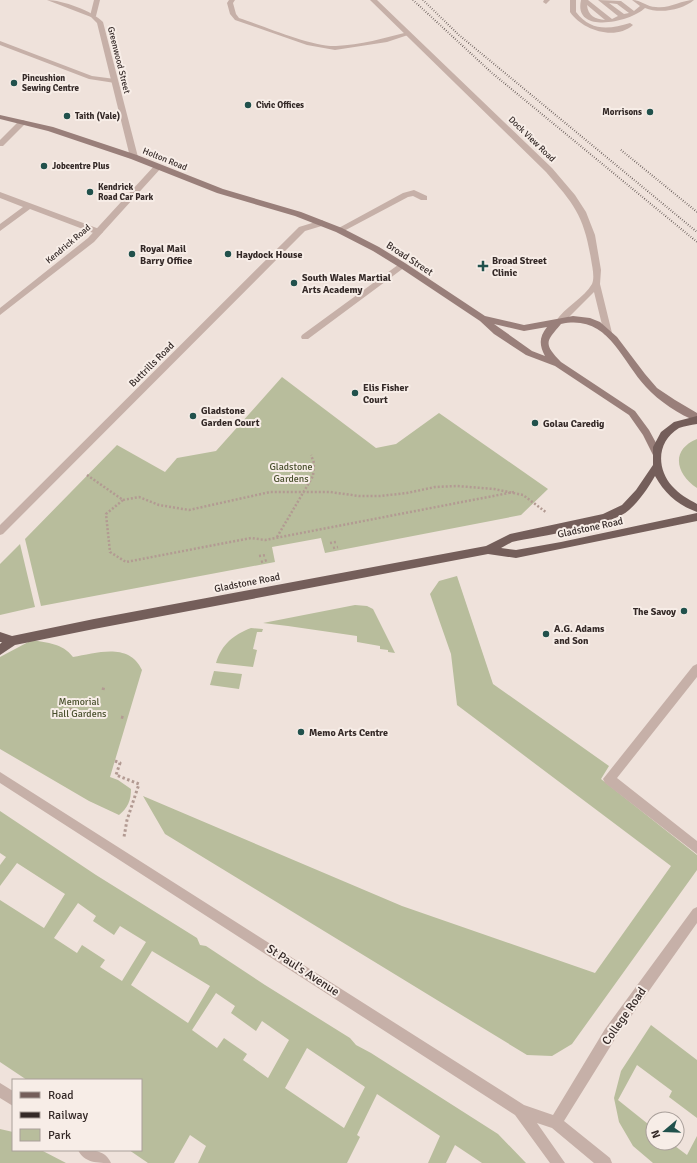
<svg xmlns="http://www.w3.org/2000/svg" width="697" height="1163" font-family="Signika,sans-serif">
	<rect width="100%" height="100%" fill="#efe2db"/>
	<path fill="#b8bd9c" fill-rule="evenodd" d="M 282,377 L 376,448 L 396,444 L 439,413 L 548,489 L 521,515 L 325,553 L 321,538 L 272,547 L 275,562 L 41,606 L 25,539 L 117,445 L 165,472 L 177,458 L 216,451 Z
		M 697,439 L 697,488 C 676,474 670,450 697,439 Z
		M 20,544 L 35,607 L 0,615 L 0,564 Z
		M 457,576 L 493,684 L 609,766 L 601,779 L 697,855 L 697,870 L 572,1044 L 552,1056 L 527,1055 L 165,834 L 143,796 L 402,906 L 595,973 L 671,866 L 457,705 L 451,654 L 430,594 L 439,581 Z
		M 355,605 L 367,606 L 373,609 L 395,653 L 388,652 L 388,650 L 380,649 L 380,646 L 357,642 L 357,636 L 288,626 L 263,623 Z
		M 251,628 L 263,629 L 262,632 L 257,632 L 253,649 L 257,650 L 253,667 L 216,663 C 222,644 233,635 251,628 Z
		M 32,640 C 48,643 62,643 73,657 C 97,653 129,642 142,670 L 110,777 L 118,780 L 131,789 C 131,800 128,808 119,815 L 89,801 L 0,749 L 0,657 Z
		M 214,671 L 242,674 L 239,689 L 210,685 Z
		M 0,811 L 96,875 L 197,938 L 200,945 L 206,946 L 265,985 L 350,1038 L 356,1045 L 371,1053 L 498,1134 L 526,1163 L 482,1163 L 455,1145 L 446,1163 L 428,1163 L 440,1136 L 377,1094 L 357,1135 L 360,1137 L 347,1163 L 198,1163 L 206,1146 L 190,1135 L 174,1163 L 148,1163 L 129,1150 L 141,1150 L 141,1080 L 27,1080 L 0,1062 L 0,900 L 44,928 L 65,894 L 17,863 L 0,886 L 0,865 L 6,857 L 0,853 ZM 78,903 L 96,916 L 93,921 L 114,935 L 120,926 L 146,942 L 122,981 L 100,967 L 105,960 L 82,945 L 77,953 L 54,938 ZM 152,951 L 210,986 L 188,1023 L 131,985 ZM 216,993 L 235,1006 L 231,1013 L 256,1031 L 262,1021 L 289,1040 L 268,1078 L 243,1060 L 247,1054 L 224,1038 L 217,1048 L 192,1030 ZM 307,1048 L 365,1087 L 344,1128 L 285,1088 Z
		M 651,1025 L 697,1060 L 697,1118 L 669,1097 L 672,1091 L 637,1065 L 618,1100 L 653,1128 L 653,1143 L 671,1143 L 687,1155 L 697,1136 L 697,1163 L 653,1163 L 633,1146 L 619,1122 L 614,1098 L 621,1071 Z
		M 0,1129 L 13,1132 L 13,1150 L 41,1150 L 66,1163 L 0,1163 Z"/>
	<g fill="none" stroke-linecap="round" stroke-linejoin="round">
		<path stroke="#b29a92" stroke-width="2.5" stroke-dasharray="2 2" stroke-linecap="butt" d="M 87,475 L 123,500 L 106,514 L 110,552 L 126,562 L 251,538 L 265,540 L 514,492
			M 123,500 L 139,497 L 159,505 L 189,510 L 270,492 L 330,492 L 359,496 L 380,496 L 407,493 L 435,487 L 457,486 L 494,489 L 523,495 L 547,513
			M 277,537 L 313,476 L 314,463 L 311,455
			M 330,543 L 336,542
			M 333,548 L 338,547
			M 259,556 L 267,555
			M 261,562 L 267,560"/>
		<path stroke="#b29a92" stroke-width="3" stroke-dasharray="2.5 2.5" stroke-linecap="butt" d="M 103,690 L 104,686
			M 69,709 L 72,710
			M 121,717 L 125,718
			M 115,761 L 120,763 L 116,775 L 139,784 L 127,820 L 124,837"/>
		<path fill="#c6b0a8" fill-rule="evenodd" d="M 94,0 L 100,0 L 96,16 L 93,18 L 90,16 Z
			M 229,0 L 235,0 L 233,3 L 236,14 L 239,18 C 264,26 311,47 336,46 C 360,45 385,38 408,32 L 411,34 L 387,42 L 335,50 L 307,45 L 235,20 L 230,14 L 227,3 Z
			M 544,0 L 550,0 L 546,4 L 543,2 Z
			M 570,0 L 576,0 L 576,12 C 591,32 610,29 630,23 L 633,25 C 615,41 582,30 570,12 Z
			M 581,0 L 588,0 L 612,19 L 618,16 L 598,0 L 621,1 L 634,11 L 640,6 L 632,0 C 641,0 647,7 656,7 C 669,9 681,0 694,0 C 682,10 660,14 645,8 C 631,22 573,35 581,0 ZM 609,3 L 617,4 L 629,13 L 624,14 ZM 587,5 L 605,20 C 595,19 588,16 587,5 Z
			M 0,41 L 92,76 L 115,79 L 118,81 L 115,83 L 89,79 L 0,45 Z
			M 414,190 L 427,196 L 427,200 L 421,200 L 413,196 L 408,197 L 342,232 L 339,233 L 335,230 L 403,193 Z
			M 0,192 L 102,230 L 103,232 L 99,235 L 96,234 L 30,209 L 0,231 L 0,224 L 23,207 L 0,198 Z
			M 402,262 L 406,265 L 405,267 L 308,339 L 302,339 L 301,337 L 302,335 Z
			M 697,664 L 697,677 L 617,778 L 697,841 L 697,854 L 605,783 L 603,779 L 693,666 Z"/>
		<path fill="#c6b0a8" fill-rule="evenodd" d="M 47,0 C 62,0 93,11 103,22 L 138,157 L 137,159 L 134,159 L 130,157 L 97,23 L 91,17 Z
			M 370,0 L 377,0 L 552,168 L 575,195 L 586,212 L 595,235 L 601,270 L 600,284 L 612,333 L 611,335 L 605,335 L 604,333 L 594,292 L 563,323 L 557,323 L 556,321 C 564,308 585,297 592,284 C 595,277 592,266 591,259 C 584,216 574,204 546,172 Z
			M 20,120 L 23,120 L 27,122 L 3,146 L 0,146 L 0,140 Z
			M 155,165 L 161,165 L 162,167 L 94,242 L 0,315 L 0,308 L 88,238 Z
			M 0,772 L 524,1105 L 553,1115 L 605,1029 L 693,909 L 697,907 L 697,923 L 615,1039 L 564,1121 L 610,1158 L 612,1163 L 594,1163 L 552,1128 L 537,1123 L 565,1163 L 550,1163 L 515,1115 L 0,783 Z
			M 0,1083 L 13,1091 L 13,1106 L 0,1098 Z
			M 78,1150 C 91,1150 105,1149 111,1163 C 98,1163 84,1163 78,1150 Z"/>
		<path fill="#c6b0a8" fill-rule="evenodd" d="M 322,220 L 326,223 L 325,225 L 305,231 L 3,534 L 0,535 L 0,525 L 299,227 Z"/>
		<path fill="#997f7a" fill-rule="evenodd" d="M 0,115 L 53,127 L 137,155 L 223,189 L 301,212 L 342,228 L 379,247 L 405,263 L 485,316 L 524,325 L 573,316 L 590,318 L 600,322 L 617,337 L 645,374 L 657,388 L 675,400 L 697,413 L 697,421 C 679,415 659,401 646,387 C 620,359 608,314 561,324 C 547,341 542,343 561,362 L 635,411 L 649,430 L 661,452 L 656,456 L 653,455 L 643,435 L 629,415 L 555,366 L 526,355 L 494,334 L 480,321 L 399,267 L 373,251 L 336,232 L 295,216 L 217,193 L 131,159 L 48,131 L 0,119 ZM 494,324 L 524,331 L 547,327 C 539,337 539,345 545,356 L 532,351 Z"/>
		<path fill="#745e5a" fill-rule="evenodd" d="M 697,416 L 697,424 C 691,425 684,426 679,428 C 657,441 656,468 672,486 C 679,494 688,499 697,504 L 697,512 C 678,505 665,494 655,476 C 648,488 640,500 629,510 C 612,526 539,536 512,542 L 501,548 L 516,550 L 561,542 L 697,513 L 697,521 L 516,558 L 488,554 L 94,629 L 15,645 L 0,655 L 0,644 L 2,642 L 0,642 L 0,632 L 12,636 L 94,619 L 486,546 L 510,534 L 603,514 L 622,505 L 636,490 L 653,465 L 653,447 L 661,432 L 674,422 Z"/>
		<path stroke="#342927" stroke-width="2" stroke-dasharray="0.5 2" stroke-linecap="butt" d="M 413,0 L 492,73 L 697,242
			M 423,0 L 459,35 L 697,232
			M 621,150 L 697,212"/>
	</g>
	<g fill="#21514c" stroke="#f7ede7" stroke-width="1.5">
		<circle cx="14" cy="83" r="4"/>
		<circle cx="248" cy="105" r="4"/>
		<circle cx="650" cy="112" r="4"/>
		<circle cx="67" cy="116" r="4"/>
		<circle cx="44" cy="166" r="4"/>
		<circle cx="90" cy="192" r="4"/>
		<circle cx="132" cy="254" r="4"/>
		<circle cx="228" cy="254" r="4"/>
		<path d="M481 260h4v4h4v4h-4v4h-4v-4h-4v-4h4z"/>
		<circle cx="294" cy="283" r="4"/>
		<circle cx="355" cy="393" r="4"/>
		<circle cx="193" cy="416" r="4"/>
		<circle cx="535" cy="423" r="4"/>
		<circle cx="684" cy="611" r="4"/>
		<circle cx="546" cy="634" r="4"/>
		<circle cx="301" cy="732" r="4"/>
	</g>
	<g text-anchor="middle" stroke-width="4" stroke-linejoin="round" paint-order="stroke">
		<g font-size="9" fill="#342927" stroke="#f7ede7">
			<text transform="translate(119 60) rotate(76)" y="3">Greenwood Street</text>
			<text transform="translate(532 139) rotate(44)" y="3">Dock View Road</text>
			<text transform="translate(165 159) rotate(22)" y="3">Holton Road</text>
			<text transform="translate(68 244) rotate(-40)" y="3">Kendrick Road</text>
		</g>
		<g font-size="9" font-weight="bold" fill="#342927" stroke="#f7ede7" text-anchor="start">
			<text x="22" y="81">Pincushion<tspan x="22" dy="10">Sewing Centre</tspan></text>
			<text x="256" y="108">Civic Offices</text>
			<text x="642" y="115" text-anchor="end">Morrisons</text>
			<text x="75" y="119">Taith (Vale)</text>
			<text x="52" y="169">Jobcentre Plus</text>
			<text x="98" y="190">Kendrick<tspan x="98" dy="10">Road Car Park</tspan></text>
		</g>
		<g font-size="10" font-weight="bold" fill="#342927" stroke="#f7ede7" text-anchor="start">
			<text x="140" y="252">Royal Mail<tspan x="140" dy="12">Barry Office</tspan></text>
			<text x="236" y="258">Haydock House</text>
			<text x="492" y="264">Broad Street<tspan x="492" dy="12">Clinic</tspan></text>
			<text x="302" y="281">South Wales Martial<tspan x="302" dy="12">Arts Academy</tspan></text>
			<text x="363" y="391">Elis Fisher<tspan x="363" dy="12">Court</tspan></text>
			<text x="201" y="414">Gladstone<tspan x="201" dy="12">Garden Court</tspan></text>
			<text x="543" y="427">Golau Caredig</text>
			<text x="676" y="615" text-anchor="end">The Savoy</text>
			<text x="554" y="632">A.G. Adams<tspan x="554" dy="12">and Son</tspan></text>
			<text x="309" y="736">Memo Arts Centre</text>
		</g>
		<g font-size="10" fill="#342927" stroke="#f7ede7">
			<text transform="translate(410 258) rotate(33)" y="4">Broad Street</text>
			<text transform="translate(151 364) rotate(-45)" y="4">Buttrills Road</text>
			<text transform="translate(590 527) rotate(-12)" y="4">Gladstone Road</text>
			<text transform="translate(247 582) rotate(-11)" y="4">Gladstone Road</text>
		</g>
		<g font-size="10" fill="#49502d" stroke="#f7ede7">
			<text x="291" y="470">Gladstone<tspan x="291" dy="12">Gardens</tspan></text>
			<text x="79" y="705">Memorial<tspan x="79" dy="12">Hall Gardens</tspan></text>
		</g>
		<g font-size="12" fill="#342927" stroke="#f7ede7">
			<text transform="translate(303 970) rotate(33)" y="4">St Paul's Avenue</text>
			<text transform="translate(624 1016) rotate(-55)" y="4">College Road</text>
		</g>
	</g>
	<rect x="12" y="1079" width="130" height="72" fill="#f7ede7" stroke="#a99f9a"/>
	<rect x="20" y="1092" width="20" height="6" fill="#745e5a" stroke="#a99f9a"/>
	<text x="48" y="1099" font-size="12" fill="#342927">Road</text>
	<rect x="20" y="1112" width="20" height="6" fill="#342927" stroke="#a99f9a"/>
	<text x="48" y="1119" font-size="12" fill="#342927">Railway</text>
	<rect x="20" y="1129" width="20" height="12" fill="#b8bd9c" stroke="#a99f9a"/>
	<text x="48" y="1139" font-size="12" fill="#342927">Park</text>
	<g transform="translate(665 1131) rotate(251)"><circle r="19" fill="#f7ede7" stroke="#a99f9a"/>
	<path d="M0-3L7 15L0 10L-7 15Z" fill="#21514c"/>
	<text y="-6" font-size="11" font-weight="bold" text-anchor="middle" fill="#342927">N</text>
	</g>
</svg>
